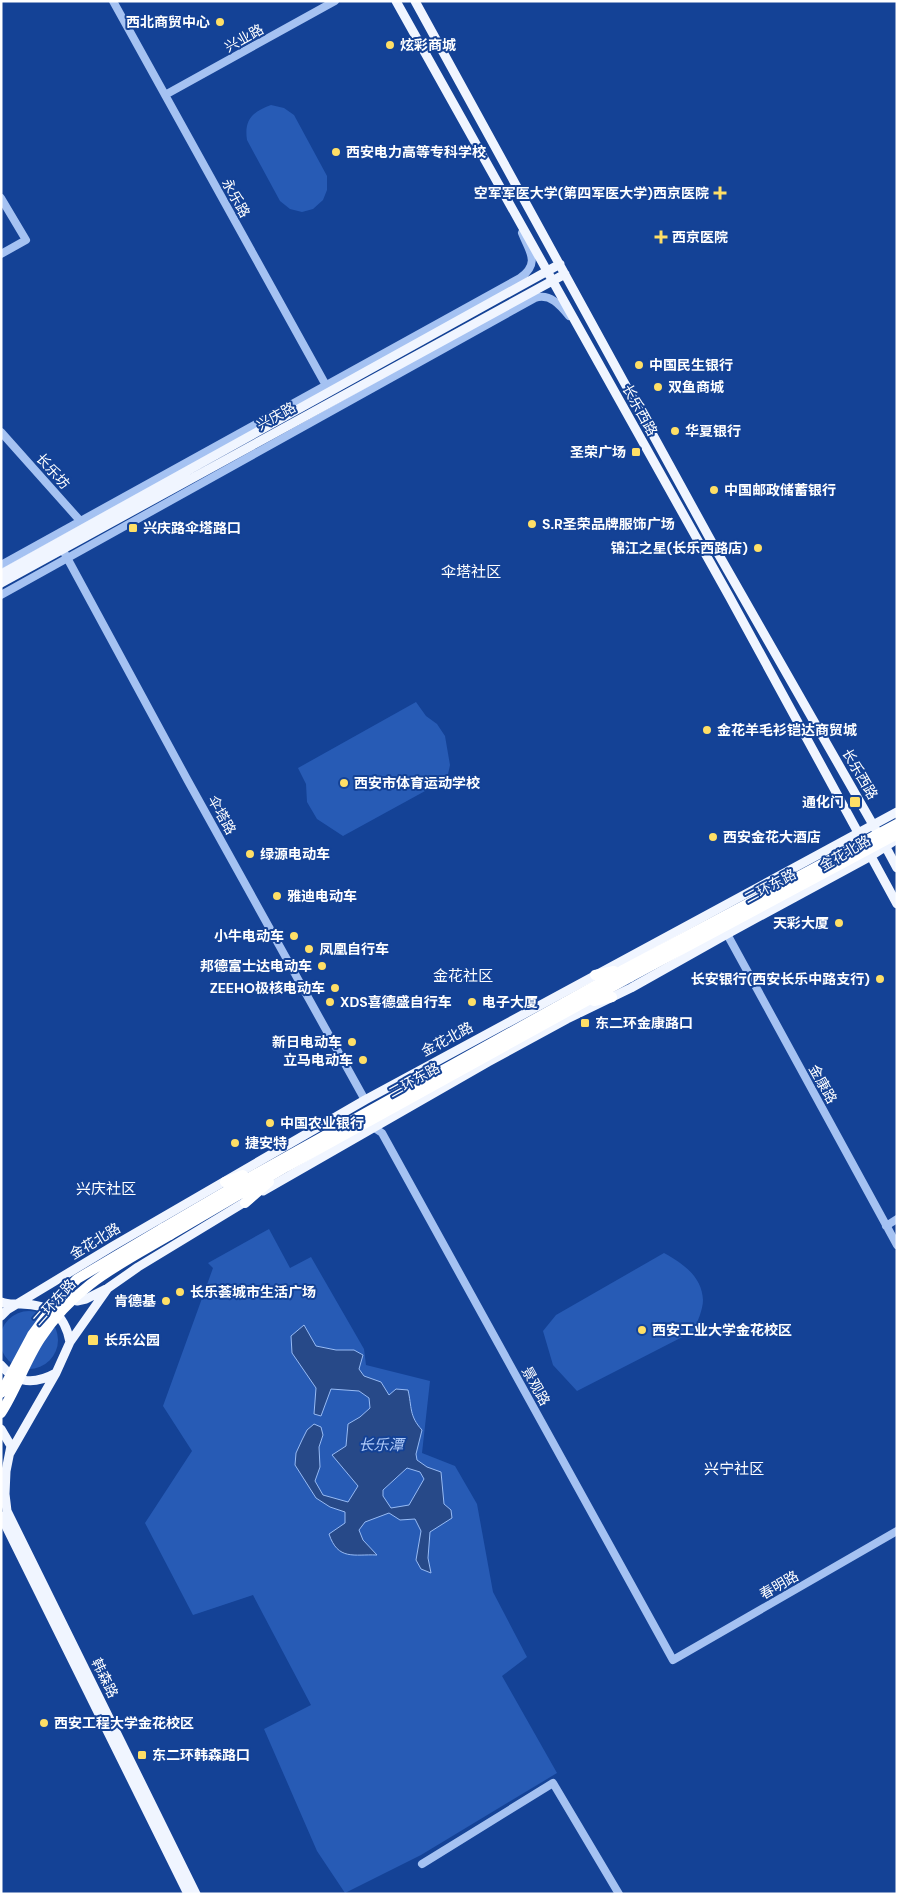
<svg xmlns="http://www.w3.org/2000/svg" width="898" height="1895" font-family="'DM Sans','Noto Sans SC',sans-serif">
	<rect width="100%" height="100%" fill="#144296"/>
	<path fill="#275bb5" d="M 271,105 L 284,108 L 294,115 L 327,176 L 327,190 L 323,200 L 313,209 L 302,212 L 290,209 L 280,201 L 247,140 C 244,120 252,112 271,105 Z
		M 416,702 L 426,716 L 437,724 L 445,736 L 450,765 L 447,779 L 343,836 L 317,819 L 307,802 L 306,784 L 298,768 Z
		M 269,1229 L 290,1268 L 311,1257 L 364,1349 L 366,1365 L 430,1381 L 422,1453 L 455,1466 L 477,1504 L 493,1592 L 527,1657 L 502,1676 L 557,1773 L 421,1855 L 345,1893 L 317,1851 L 264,1729 L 311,1705 L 253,1595 L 193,1615 L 145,1523 L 192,1451 L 163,1406 L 213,1268 L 208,1263 Z
		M 664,1253 C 684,1264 702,1277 703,1300 C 703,1310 697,1322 694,1331 L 577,1391 L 553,1365 L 543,1331 L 556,1315 Z
		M0 1340a29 29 0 1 1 58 0a29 29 0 1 1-58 0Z"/>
	<path fill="#274988" stroke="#97bbf5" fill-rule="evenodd" d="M 304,1325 L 316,1346 L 336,1350 L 354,1350 L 363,1355 L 359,1369 L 364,1376 L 381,1382 L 389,1395 L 396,1389 L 408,1390 C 412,1407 409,1416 422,1430 L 416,1454 L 417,1460 L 427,1467 L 441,1472 L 444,1504 L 451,1510 L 452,1518 L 430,1532 L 428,1558 L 431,1573 L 421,1569 L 416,1560 L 421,1531 L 415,1519 L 400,1520 L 389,1513 L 365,1522 L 359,1530 L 363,1540 L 377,1555 C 354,1554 338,1561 329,1534 L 345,1523 L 345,1512 L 330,1507 L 316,1498 L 295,1465 L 296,1453 L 302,1440 L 307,1430 L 314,1424 L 321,1427 L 323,1435 L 319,1447 L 320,1467 L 315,1481 L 323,1495 L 348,1502 L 358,1486 L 332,1455 L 346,1446 L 348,1424 L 360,1417 L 370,1408 L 369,1398 L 359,1391 L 331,1389 L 321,1416 L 314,1414 L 316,1388 L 292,1353 L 291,1336 ZM 407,1468 L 420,1472 L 424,1479 L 409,1505 L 391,1508 L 383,1496 L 383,1490 Z"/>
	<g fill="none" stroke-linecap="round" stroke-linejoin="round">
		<path stroke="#a5c2f2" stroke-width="8" d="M 113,1 L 328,389
			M 165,95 L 335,1
			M 1,198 L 26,240 L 1,254
			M 1,432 L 83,524
			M 65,554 L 188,781 L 365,1100
			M 1,565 L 520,278 C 541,263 529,251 522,233
			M 1,595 L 535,298 C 550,293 560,305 569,316
			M 727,934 L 897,1245
			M 373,1127 L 382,1133 L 673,1660 L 897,1531
			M 886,1226 L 897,1219
			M 422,1864 L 553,1783 L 619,1894"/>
		<path stroke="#f0f5ff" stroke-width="9" d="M 396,1 L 729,596 L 897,904
			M 415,1 L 715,548 L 876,830
			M 1,574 L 560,264
			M 1,583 L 565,274
			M 883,842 L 897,868
			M 263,1191 L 488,1062 L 567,1019 L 631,988 L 727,934 L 871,856 L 894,841
			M 70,1294 L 77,1301 L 86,1299 L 106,1289
			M 1,1302 C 8,1305 14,1304 21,1304 C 50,1305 64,1312 70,1342
			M 1,1316 L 7,1310 L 113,1246 L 365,1100 L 897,812
			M 1,1365 C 17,1385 36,1384 56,1373
			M 1,1429 L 11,1446 L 6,1471 L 3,1476
			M 10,1453 L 56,1373 L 70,1342 L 108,1288 L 138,1267 L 250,1199
			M 6,1471 L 5,1494 L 7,1511 L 196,1894
			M 1,1516 L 188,1894"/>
		<path stroke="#fff" stroke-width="10" d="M 595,975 L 614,971
			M 594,1001 L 612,997
			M 225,1182 L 243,1175
			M 245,1203 L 269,1182
			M 163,1228 L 252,1176 L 623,970
			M 170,1235 L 286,1167 L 630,977"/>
		<path stroke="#fff" stroke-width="10" d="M 623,970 L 897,824
			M 630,977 L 897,834
			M 1,1393 L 32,1335 L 60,1297 L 77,1279 L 163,1228
			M 1,1413 C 16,1390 25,1362 40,1339 C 75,1285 117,1266 170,1235"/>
	</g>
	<g fill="#ffdf66" stroke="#144296" stroke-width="2">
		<circle cx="220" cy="22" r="5"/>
		<circle cx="390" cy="45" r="5"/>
		<circle cx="336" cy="152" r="5"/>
		<path d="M717.5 185.5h5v5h5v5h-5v5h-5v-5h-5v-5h5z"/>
		<path d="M658.5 229.5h5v5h5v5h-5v5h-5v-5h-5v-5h5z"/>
		<circle cx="639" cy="365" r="5"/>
		<circle cx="658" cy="387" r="5"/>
		<circle cx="675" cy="431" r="5"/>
		<rect x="631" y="447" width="10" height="10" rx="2.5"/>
		<circle cx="714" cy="490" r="5"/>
		<circle cx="532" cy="524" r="5"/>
		<rect x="128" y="523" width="10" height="10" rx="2.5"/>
		<circle cx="758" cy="548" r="5"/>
		<circle cx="707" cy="730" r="5"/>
		<circle cx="344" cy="783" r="5"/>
		<rect x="849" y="796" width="12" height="12" rx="2.5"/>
		<circle cx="713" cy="837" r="5"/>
		<circle cx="250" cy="854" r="5"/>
		<circle cx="277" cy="896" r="5"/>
		<circle cx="839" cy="923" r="5"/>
		<circle cx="294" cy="936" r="5"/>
		<circle cx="309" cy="949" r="5"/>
		<circle cx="322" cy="966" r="5"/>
		<circle cx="880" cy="979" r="5"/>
		<circle cx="335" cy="988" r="5"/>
		<circle cx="330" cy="1002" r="5"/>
		<circle cx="472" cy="1002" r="5"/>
		<rect x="580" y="1018" width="10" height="10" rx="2.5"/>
		<circle cx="352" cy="1042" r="5"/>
		<circle cx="363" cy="1060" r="5"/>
		<circle cx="270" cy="1123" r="5"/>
		<circle cx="235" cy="1143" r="5"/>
		<circle cx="180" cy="1292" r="5"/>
		<circle cx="166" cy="1301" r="5"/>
		<circle cx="642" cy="1330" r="5"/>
		<rect x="87" y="1334" width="12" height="12" rx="2.5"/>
		<circle cx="44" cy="1723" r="5"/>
		<rect x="137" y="1750" width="10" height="10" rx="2.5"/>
	</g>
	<g text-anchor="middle" stroke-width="4" stroke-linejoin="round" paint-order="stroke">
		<g font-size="14" font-weight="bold" fill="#fff" stroke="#144296" text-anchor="start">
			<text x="210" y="27" text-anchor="end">西北商贸中心</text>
			<text x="400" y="50">炫彩商城</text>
			<text x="346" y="157">西安电力高等专科学校</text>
			<text x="709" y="198" text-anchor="end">空军军医大学(第四军医大学)西京医院</text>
			<text x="672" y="242">西京医院</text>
			<text x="649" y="370">中国民生银行</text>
			<text x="668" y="392">双鱼商城</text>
			<text x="685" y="436">华夏银行</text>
			<text x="626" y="457" text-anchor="end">圣荣广场</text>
			<text x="724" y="495">中国邮政储蓄银行</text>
			<text x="542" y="529">S.R圣荣品牌服饰广场</text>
			<text x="143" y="533">兴庆路伞塔路口</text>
			<text x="748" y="553" text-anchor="end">锦江之星(长乐西路店)</text>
			<text x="717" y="735">金花羊毛衫铠达商贸城</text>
			<text x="354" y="788">西安市体育运动学校</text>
			<text x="844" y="807" text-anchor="end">通化门</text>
			<text x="723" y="842">西安金花大酒店</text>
			<text x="260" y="859">绿源电动车</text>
			<text x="287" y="901">雅迪电动车</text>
			<text x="829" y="928" text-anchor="end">天彩大厦</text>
			<text x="284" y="941" text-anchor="end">小牛电动车</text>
			<text x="319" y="954">凤凰自行车</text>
			<text x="312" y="971" text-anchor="end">邦德富士达电动车</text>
			<text x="870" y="984" text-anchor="end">长安银行(西安长乐中路支行)</text>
			<text x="325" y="993" text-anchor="end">ZEEHO极核电动车</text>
			<text x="340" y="1007">XDS喜德盛自行车</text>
			<text x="482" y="1007">电子大厦</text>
			<text x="595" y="1028">东二环金康路口</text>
			<text x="342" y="1047" text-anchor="end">新日电动车</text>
			<text x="353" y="1065" text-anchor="end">立马电动车</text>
			<text x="280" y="1128">中国农业银行</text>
			<text x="245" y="1148">捷安特</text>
			<text x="190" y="1297">长乐荟城市生活广场</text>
			<text x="156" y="1306" text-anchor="end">肯德基</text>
			<text x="652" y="1335">西安工业大学金花校区</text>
			<text x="104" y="1345">长乐公园</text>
			<text x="54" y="1728">西安工程大学金花校区</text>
			<text x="152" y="1760">东二环韩森路口</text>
		</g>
		<g font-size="14" fill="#fff" stroke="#144296">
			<text transform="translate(244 38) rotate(-29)" y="5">兴业路</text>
			<text transform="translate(236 198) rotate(61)" y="5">永乐路</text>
			<text transform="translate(640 410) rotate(61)" y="5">长乐西路</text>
			<text transform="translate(276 416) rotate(-29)" y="5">兴庆路</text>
			<text transform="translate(53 471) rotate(48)" y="5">长乐坊</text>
			<text transform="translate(860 774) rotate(60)" y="5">长乐西路</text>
			<text transform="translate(222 815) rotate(61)" y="5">伞塔路</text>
			<text transform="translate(845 853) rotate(-30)" y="5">金花北路</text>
			<text transform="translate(770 886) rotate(-28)" y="5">二环东路</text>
			<text transform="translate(447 1039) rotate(-28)" y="5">金花北路</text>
			<text transform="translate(414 1080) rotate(-29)" y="5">二环东路</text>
			<text transform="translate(823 1084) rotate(61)" y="5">金康路</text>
			<text transform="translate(95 1241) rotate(-31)" y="5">金花北路</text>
			<text transform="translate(54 1302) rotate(-48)" y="5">二环东路</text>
			<text transform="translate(536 1386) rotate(61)" y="5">景观路</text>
			<text transform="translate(779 1585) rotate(-30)" y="5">春明路</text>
			<text transform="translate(105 1678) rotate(64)" y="5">韩森路</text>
		</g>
		<g font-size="15" fill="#fff" stroke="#144296">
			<text x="471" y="577">伞塔社区</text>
			<text x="463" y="981">金花社区</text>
			<text x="106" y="1194">兴庆社区</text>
			<text x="734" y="1474">兴宁社区</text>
		</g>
		<g font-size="15" font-style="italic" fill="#b1ccf9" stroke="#144296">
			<text x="381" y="1450">长乐潭</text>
		</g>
	</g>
	<rect width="898" height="1895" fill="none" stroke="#ffffff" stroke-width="5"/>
</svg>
